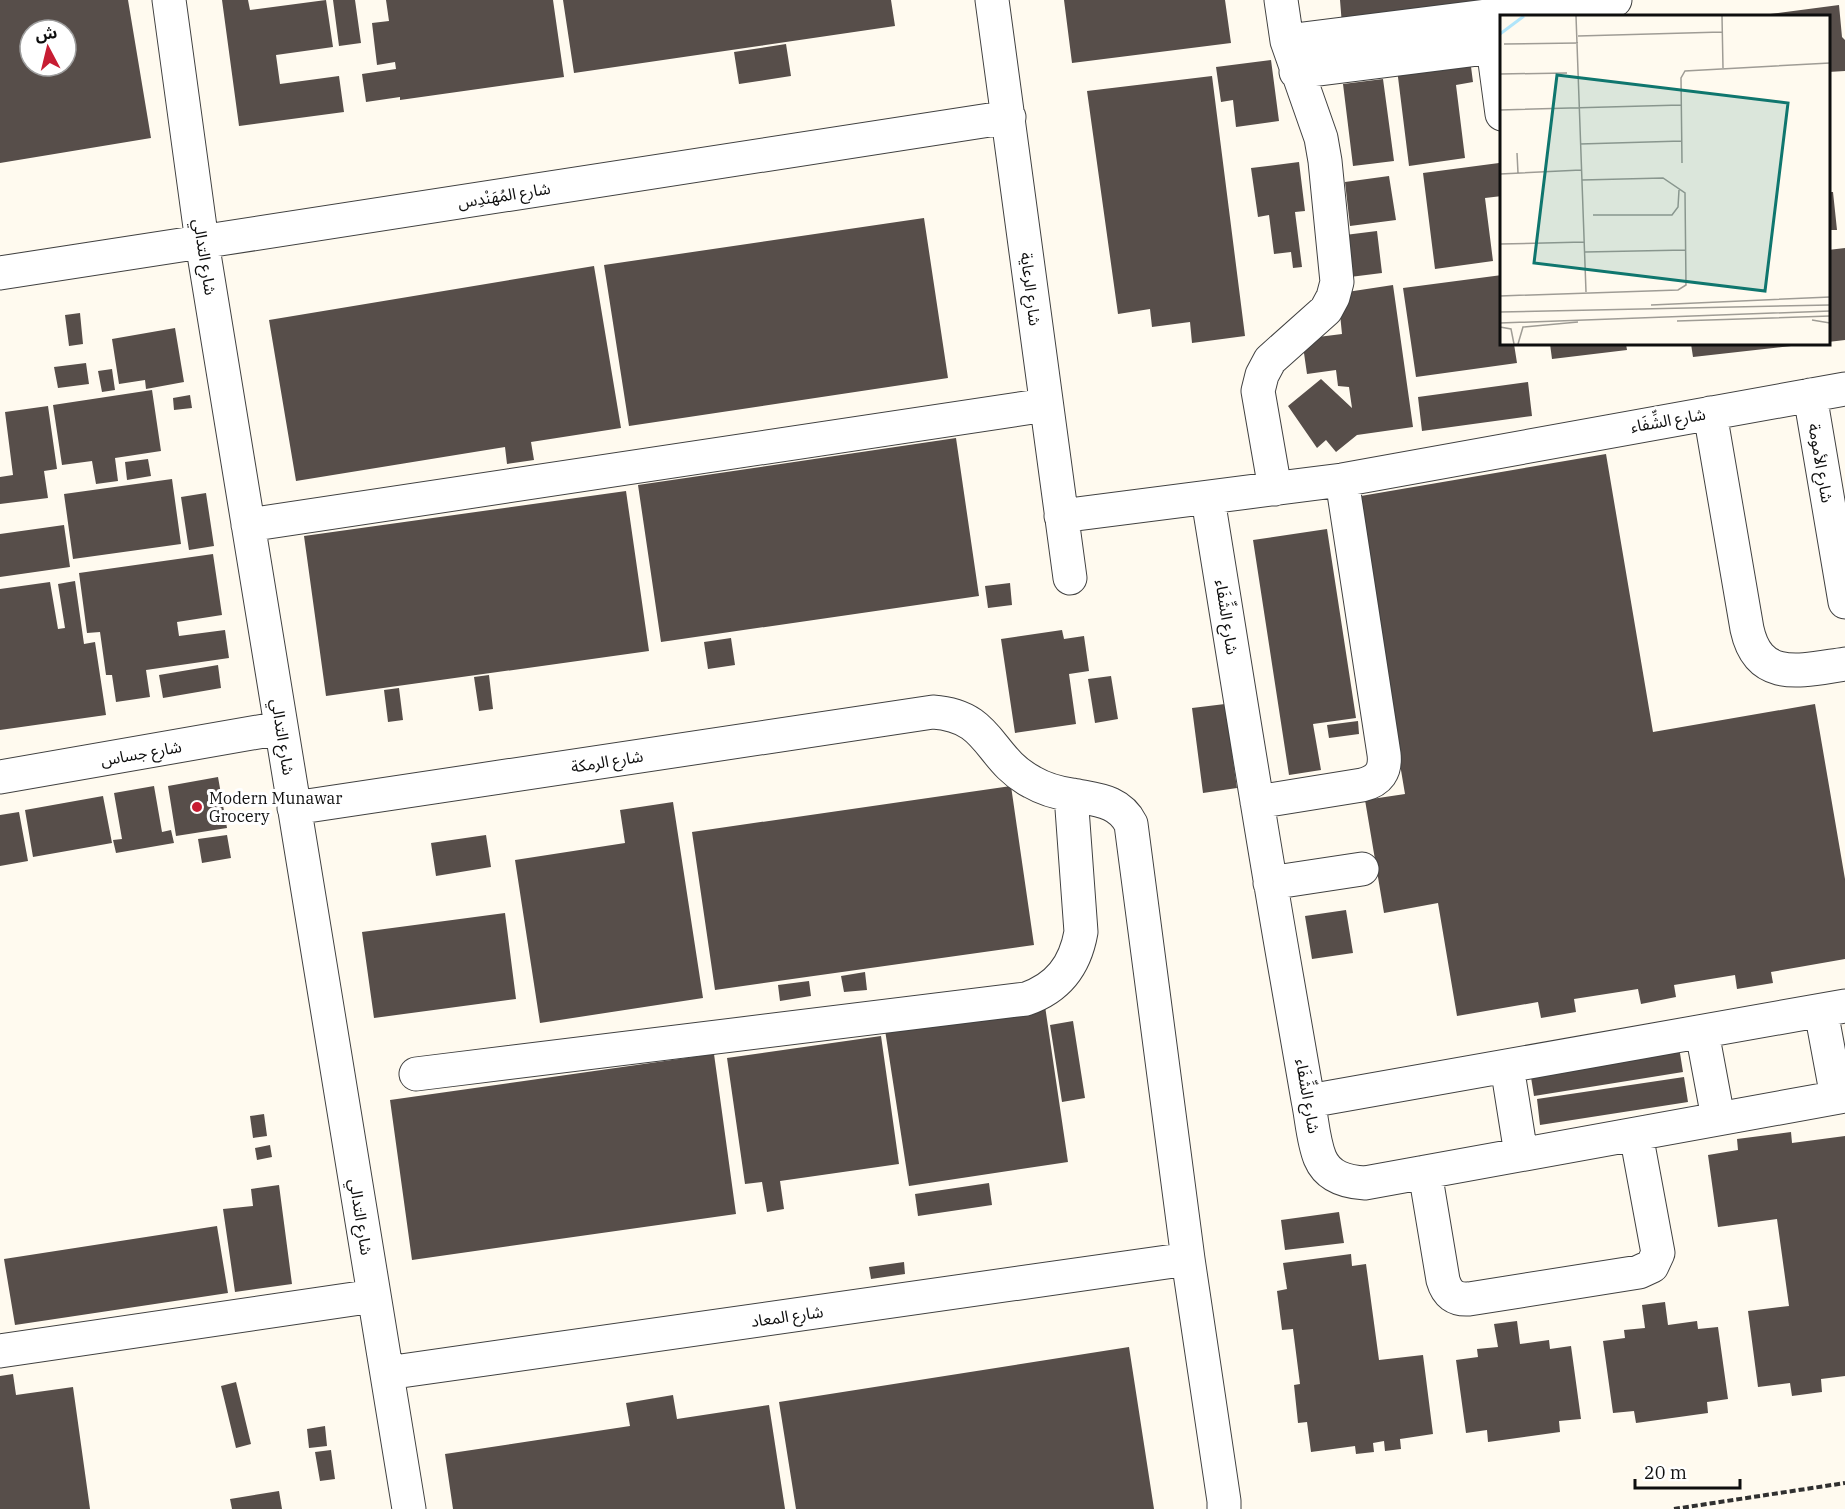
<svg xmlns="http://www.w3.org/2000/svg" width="1845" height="1509" font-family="'IBM Plex Serif','Noto Sans Arabic',serif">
	<rect width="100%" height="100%" fill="#fffaef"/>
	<path fill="#574e4a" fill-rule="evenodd" d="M 0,0 L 128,0 L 151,138 L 0,163 ZM 30,30 L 66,30 L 66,66 L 30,66 Z
		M 222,0 L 248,0 L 250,10 L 326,0 L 333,47 L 276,55 L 280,84 L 339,76 L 344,112 L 239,126 Z
		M 333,0 L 355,0 L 361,43 L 339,46 Z
		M 386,0 L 553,0 L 564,77 L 400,100 L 400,97 L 366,102 L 362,74 L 396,69 L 395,62 L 377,65 L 372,23 L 389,21 Z
		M 563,0 L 891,0 L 895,26 L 574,73 Z
		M 1064,0 L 1225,0 L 1231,43 L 1072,63 Z
		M 1340,0 L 1528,0 L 1342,25 Z
		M 1839,5 L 1842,37 L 1845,40 L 1845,71 L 1828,72 L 1828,16 L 1755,16 Z
		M 786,44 L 791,76 L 739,84 L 734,52 Z
		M 1470,59 L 1473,82 L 1456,85 L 1465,158 L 1409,166 L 1397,69 Z
		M 1271,60 L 1279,121 L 1236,127 L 1233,100 L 1221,102 L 1216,67 Z
		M 1212,76 L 1245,336 L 1192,343 L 1190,322 L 1152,327 L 1150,309 L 1118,314 L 1087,91 Z
		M 1383,79 L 1394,161 L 1353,166 L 1343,84 Z
		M 1299,162 L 1305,211 L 1295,212 L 1302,267 L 1293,268 L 1291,252 L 1274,254 L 1269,215 L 1258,217 L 1251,168 Z
		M 1499,163 L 1502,196 L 1485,198 L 1493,261 L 1435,269 L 1423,173 Z
		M 1389,176 L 1396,220 L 1350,226 L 1345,182 Z
		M 1828,192 L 1833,192 L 1837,230 L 1828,230 Z
		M 924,218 L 948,378 L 629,426 L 604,265 Z
		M 1377,231 L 1382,273 L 1350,277 L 1345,235 Z
		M 1845,248 L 1845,340 L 1828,342 L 1828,250 Z
		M 594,266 L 621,428 L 531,442 L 534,460 L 507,464 L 505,447 L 296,481 L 269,320 Z
		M 1502,275 L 1502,344 L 1514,344 L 1517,363 L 1416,377 L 1403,288 Z
		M 1393,285 L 1413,427 L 1357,435 L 1336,452 L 1326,440 L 1317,448 L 1288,406 L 1321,379 L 1352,408 L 1349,387 L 1338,386 L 1336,370 L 1307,374 L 1302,339 L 1342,334 L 1339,304 L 1348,303 L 1347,292 Z
		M 80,313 L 83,344 L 69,346 L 65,315 Z
		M 175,328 L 184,382 L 146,389 L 145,380 L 119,384 L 112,339 Z
		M 1550,344 L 1626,344 L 1627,350 L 1552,359 Z
		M 1691,344 L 1800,344 L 1800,345 L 1693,357 Z
		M 86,363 L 89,384 L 58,388 L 54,367 Z
		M 112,369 L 115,390 L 102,392 L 98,371 Z
		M 1528,382 L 1532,416 L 1422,431 L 1418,397 Z
		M 152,390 L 161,451 L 115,458 L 118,481 L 96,484 L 92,461 L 62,465 L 53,405 Z
		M 190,395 L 192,408 L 174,410 L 173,398 Z
		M 48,406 L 57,469 L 44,471 L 48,498 L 0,504 L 0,477 L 13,475 L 5,412 Z
		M 956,438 L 979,596 L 661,642 L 638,485 Z
		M 1606,454 L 1653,732 L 1815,704 L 1845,879 L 1845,959 L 1771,972 L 1773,983 L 1737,989 L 1735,975 L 1674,985 L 1676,997 L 1641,1004 L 1638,989 L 1574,999 L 1576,1012 L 1541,1018 L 1538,1002 L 1457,1016 L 1438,903 L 1384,913 L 1365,800 L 1405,794 L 1355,497 Z
		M 148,459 L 151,476 L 127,480 L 125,462 Z
		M 172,479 L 181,544 L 73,559 L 64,494 Z
		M 626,491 L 649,651 L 326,696 L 304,536 Z
		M 206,493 L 214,546 L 189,550 L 181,497 Z
		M 64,525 L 70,567 L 0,577 L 0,534 Z
		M 1327,529 L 1356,718 L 1313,724 L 1321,770 L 1289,775 L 1253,540 Z
		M 213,554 L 222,615 L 177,622 L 179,636 L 225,630 L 229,658 L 146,670 L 150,697 L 116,702 L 112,675 L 106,675 L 100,632 L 87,633 L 79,573 Z
		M 75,581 L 84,644 L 95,642 L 106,715 L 0,730 L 0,589 L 50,582 L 58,629 L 65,628 L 58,584 Z
		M 1010,583 L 1012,605 L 988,608 L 985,586 Z
		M 1062,630 L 1064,639 L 1084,636 L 1089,671 L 1069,674 L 1076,724 L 1015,733 L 1001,639 Z
		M 731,638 L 735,665 L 708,669 L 704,642 Z
		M 218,665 L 221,688 L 163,698 L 159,675 Z
		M 489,675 L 493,709 L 479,711 L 474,677 Z
		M 1111,676 L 1118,719 L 1095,723 L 1088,679 Z
		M 399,688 L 403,720 L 388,722 L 384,690 Z
		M 1225,704 L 1237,788 L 1203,793 L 1192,708 Z
		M 1358,721 L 1359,734 L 1329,738 L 1327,725 Z
		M 218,777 L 227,828 L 176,836 L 168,786 Z
		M 154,786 L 162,832 L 171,830 L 174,843 L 116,853 L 113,840 L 122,839 L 114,793 Z
		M 1011,786 L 1034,945 L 715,990 L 692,832 Z
		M 103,796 L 112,843 L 33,857 L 25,810 Z
		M 673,802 L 703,998 L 540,1023 L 515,860 L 625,843 L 620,810 Z
		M 19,812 L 28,861 L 0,866 L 0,815 Z
		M 227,835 L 231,858 L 202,863 L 198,839 Z
		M 486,835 L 491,867 L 436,876 L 431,843 Z
		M 1346,910 L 1353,953 L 1312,959 L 1305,916 Z
		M 505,913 L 516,999 L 374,1018 L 362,932 Z
		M 865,972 L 867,990 L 844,992 L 841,976 Z
		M 809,981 L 811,996 L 780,1001 L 778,985 Z
		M 1045,1006 L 1068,1162 L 909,1186 L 885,1030 Z
		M 1073,1021 L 1085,1098 L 1062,1102 L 1050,1025 Z
		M 881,1036 L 899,1164 L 780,1181 L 784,1209 L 767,1212 L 762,1182 L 745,1184 L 727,1058 Z
		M 1679,1047 L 1683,1072 L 1534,1096 L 1530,1071 Z
		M 714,1054 L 736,1214 L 412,1260 L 390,1100 Z
		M 1684,1077 L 1688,1102 L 1540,1125 L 1537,1099 Z
		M 264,1114 L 267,1136 L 253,1138 L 250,1116 Z
		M 1791,1132 L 1792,1143 L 1845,1136 L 1845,1376 L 1821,1379 L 1822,1392 L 1792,1396 L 1790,1383 L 1758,1387 L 1748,1311 L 1789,1306 L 1777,1219 L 1718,1227 L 1708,1155 L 1738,1150 L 1737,1139 Z
		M 270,1145 L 272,1157 L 257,1160 L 255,1148 Z
		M 989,1183 L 992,1205 L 918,1216 L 915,1194 Z
		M 279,1185 L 292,1284 L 235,1292 L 223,1209 L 253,1206 L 251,1189 Z
		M 1339,1212 L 1344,1243 L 1285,1250 L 1281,1220 Z
		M 217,1226 L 228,1293 L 15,1325 L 4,1259 Z
		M 1351,1254 L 1352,1266 L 1366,1264 L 1379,1360 L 1423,1355 L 1433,1434 L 1400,1439 L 1401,1449 L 1385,1451 L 1384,1441 L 1373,1443 L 1374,1452 L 1356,1454 L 1355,1446 L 1311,1452 L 1307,1422 L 1298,1423 L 1294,1385 L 1300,1384 L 1293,1329 L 1282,1330 L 1277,1291 L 1287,1289 L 1283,1263 Z
		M 904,1262 L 905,1274 L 871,1279 L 869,1267 Z
		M 1665,1302 L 1668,1325 L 1697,1321 L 1698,1329 L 1718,1327 L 1728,1399 L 1707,1402 L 1708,1413 L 1636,1423 L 1634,1411 L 1613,1413 L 1603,1341 L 1625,1338 L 1624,1330 L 1645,1328 L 1642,1305 Z
		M 1517,1321 L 1520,1344 L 1549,1340 L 1550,1349 L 1571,1346 L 1581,1419 L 1559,1421 L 1560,1432 L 1488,1442 L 1487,1430 L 1466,1433 L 1456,1360 L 1478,1357 L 1477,1349 L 1498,1347 L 1494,1324 Z
		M 1129,1347 L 1154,1509 L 796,1509 L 779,1402 Z
		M 13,1374 L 16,1395 L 73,1387 L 90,1509 L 0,1509 L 0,1376 Z
		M 236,1382 L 251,1444 L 236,1448 L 221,1386 Z
		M 673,1395 L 677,1419 L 769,1405 L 785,1509 L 453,1509 L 445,1454 L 630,1426 L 626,1403 Z
		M 325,1426 L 327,1446 L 309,1448 L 307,1429 Z
		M 331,1450 L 335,1479 L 320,1481 L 315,1452 Z
		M 279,1491 L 282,1509 L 232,1509 L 230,1499 Z"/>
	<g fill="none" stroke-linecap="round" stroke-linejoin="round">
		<defs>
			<path id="minor" d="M 169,0 L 202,242 L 409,1509
				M 992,0 L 1070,578
				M 1287,41 L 1615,0
				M 1493,47 L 1502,114
				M 1296,72 L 1502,46
				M 0,273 L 1009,117
				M 1810,395 L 1845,602
				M 1710,413 L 1747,629 C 1759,684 1803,670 1845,664
				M 1275,489 L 1258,391 L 1262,375 L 1270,360 L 1326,310 L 1333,297 L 1337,282 L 1325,161 L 1321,138 L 1287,41 L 1281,0
				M 1208,499 C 1234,659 1259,819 1287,979 C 1294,1020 1301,1060 1308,1100 C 1312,1119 1313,1141 1320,1158 C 1328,1177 1346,1182 1365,1183 L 1845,1096
				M 1061,516 L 1342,480 L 1845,389
				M 248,525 L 1046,405
				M 0,777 L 281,728
				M 1257,802 L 1362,785 C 1379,781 1386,771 1384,754 L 1342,480
				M 294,808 L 933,712 C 992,716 987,758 1032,782 C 1044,789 1058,793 1072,795 C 1096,800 1119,800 1131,824 L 1188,1259 L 1224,1501 L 1224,1509
				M 1270,883 L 1362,869
				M 1821,1011 L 1837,1097
				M 1702,1032 L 1718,1118
				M 1507,1066 L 1521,1154
				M 416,1074 L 1026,999 C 1058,988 1075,966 1081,932 L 1071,795
				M 1309,1101 L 1845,1006
				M 1425,1172 L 1443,1280 C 1447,1294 1455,1300 1469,1299 L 1639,1272 L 1652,1266 L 1658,1253 L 1636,1134
				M 0,1351 L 374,1296
				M 387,1373 L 1188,1259"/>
		</defs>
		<use href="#minor" stroke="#414141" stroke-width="35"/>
		<path stroke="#303030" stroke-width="4" stroke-dasharray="6 3" stroke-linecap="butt" d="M 1674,1509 L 1845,1483"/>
		<use href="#minor" stroke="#fff" stroke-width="33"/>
	</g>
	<circle fill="#c71d33" stroke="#fff" stroke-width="2" cx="197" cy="807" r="6"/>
	<g text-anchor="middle" stroke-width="6" stroke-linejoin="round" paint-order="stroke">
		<g font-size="16" fill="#0e0e0e" stroke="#fff">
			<text transform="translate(504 195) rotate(-9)" y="6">شارع المُهَنْدِس</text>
			<text transform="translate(205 257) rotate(81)" y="6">شارع التدالي</text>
			<text transform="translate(1031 289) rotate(83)" y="6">شارع الرعاية</text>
			<text transform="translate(1668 420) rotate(-10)" y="6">شارع الشِّفَاء</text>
			<text transform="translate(1821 463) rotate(80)" y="6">شارع الأمومة</text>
			<text transform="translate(1227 617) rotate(81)" y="6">شارع الشِّفَاء</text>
			<text transform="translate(283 737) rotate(81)" y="6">شارع التدالي</text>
			<text transform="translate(141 753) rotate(-10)" y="6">شارع جساس</text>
			<text transform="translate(607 761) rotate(-9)" y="6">شارع الرمكة</text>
			<text transform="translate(1308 1096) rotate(80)" y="6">شارع الشِّفَاء</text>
			<text transform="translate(361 1217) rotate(81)" y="6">شارع التدالي</text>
			<text transform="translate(787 1316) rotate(-8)" y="6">شارع المعاد</text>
		</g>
		<g font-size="16" fill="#0e0e0e" stroke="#fff" text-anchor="start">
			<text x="209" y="804">Modern Munawar<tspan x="209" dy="18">Grocery</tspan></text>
		</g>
	</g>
	<g transform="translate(1500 15)">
		<rect width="330" height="330" fill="#fffaef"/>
		<path fill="none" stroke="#b0e5fa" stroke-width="3" d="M 0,19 L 24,1"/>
		<path fill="none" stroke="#9f9c95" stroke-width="1.5" d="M 76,1 L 86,277M 222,1 L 223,53M 78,21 L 222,17M 4,29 L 78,28M 0,59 L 67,58M 0,95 L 181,90M 80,129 L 182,126M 17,138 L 18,158M 182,148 L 181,63 L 185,56 L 330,48M 0,159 L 81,155M 93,200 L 172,200 L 178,192 L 179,175M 0,229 L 84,227M 85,237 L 186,235M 0,281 L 178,275 L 186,270 L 185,178 L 163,163 L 82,165M 151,290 L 330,282M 0,297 L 330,290M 312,305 L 330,308M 177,306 L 330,301M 0,308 L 330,296M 0,312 L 11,314 L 14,329M 18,329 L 23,312 L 78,307"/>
		<path fill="#0f766e" fill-opacity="0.15" stroke="#0f766e" stroke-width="3" d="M 57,60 L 288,88 L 265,276 L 34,248 Z"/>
		<rect width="330" height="330" fill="none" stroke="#0e0e0e" stroke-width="3"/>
	</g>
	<g transform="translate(48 48) rotate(353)"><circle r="28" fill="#ffffff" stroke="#9f9f9f" stroke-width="1.5"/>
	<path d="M0-4.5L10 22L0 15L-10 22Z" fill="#c71d33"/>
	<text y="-9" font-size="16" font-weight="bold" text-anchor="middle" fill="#0e0e0e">ش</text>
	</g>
	<path d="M1635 1479v9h105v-9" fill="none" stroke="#0e0e0e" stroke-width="3"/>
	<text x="1644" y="1479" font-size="18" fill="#0e0e0e" stroke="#ffffff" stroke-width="4.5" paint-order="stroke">20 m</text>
</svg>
